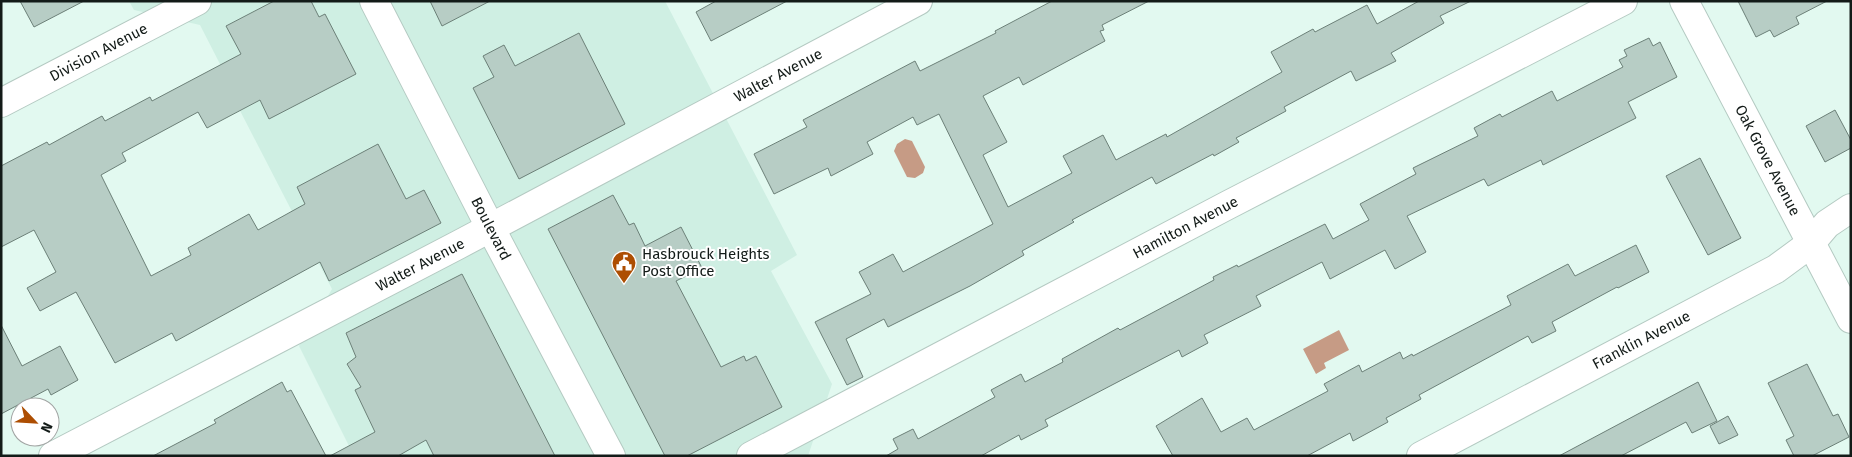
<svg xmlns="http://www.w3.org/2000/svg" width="1852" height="457" font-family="'Fira Sans',sans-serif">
	<rect width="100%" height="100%" fill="#e2f9f0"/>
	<path fill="#cfefe3" d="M 129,1 L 665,1 L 797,255 L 771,271 L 832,384 L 808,456 L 354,456 L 299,346 L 332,289 L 218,68 L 221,66 L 200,25 L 134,10 Z"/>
	<path fill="#c69b85" d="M 905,139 L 912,141 L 925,167 L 923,173 L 915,178 L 907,177 L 894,151 L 897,144 Z
		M 1339,330 L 1349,350 L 1324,363 L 1326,368 L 1316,374 L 1303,349 Z"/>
	<path fill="#b7cdc5" stroke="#6c8078" d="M 20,1 L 84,1 L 34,27 Z
		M 274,1 L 311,1 L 319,17 L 325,14 L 356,74 L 269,119 L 260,100 L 207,128 L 198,112 L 122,153 L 126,161 L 101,175 L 151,276 L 191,255 L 188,248 L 249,214 L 258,230 L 305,204 L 297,187 L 378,144 L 406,199 L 424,190 L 441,223 L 329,281 L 320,262 L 176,341 L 172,333 L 115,363 L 76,292 L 40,311 L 27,288 L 56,272 L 34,230 L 1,247 L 1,166 L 47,142 L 49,145 L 102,116 L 105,121 L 150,97 L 152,101 L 241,54 L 226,26 Z
		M 430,1 L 490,1 L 442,26 Z
		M 716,1 L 787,1 L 711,41 L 696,12 Z
		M 1052,1 L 1149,1 L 1102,25 L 1104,30 L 1100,31 L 1105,41 L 1023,85 L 1019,77 L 983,96 L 1007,142 L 983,155 L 1008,207 L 1072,173 L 1063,156 L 1103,135 L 1116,160 L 1166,134 L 1167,137 L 1282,72 L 1271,52 L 1313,29 L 1315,32 L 1367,5 L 1377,24 L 1419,1 L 1471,1 L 1440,16 L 1444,23 L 1391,53 L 1396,61 L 1356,81 L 1351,71 L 1284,107 L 1286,111 L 1236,138 L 1239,142 L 1214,156 L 1213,154 L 1156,184 L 1152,177 L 1072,220 L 1074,222 L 1022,251 L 1024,255 L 970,286 L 888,327 L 884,319 L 846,339 L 863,377 L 847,385 L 815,322 L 871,294 L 859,272 L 893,254 L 903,272 L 993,224 L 939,114 L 917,125 L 913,117 L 867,142 L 873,154 L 831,176 L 828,168 L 774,194 L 754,154 L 807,127 L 803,120 L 915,61 L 920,71 L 996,33 L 995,31 Z
		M 1738,1 L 1827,1 L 1796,17 L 1799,24 L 1774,37 L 1770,30 L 1756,37 Z
		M 579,33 L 625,124 L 519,179 L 473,88 L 494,77 L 483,56 L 504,45 L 515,66 Z
		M 1649,38 L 1653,46 L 1660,42 L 1677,77 L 1628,102 L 1636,118 L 1543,165 L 1541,160 L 1488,186 L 1484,179 L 1407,216 L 1426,252 L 1395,269 L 1385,250 L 1330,279 L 1322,262 L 1256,296 L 1261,306 L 1204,335 L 1208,343 L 1182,357 L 1179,350 L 1045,420 L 1048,426 L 1021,440 L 1019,435 L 981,456 L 886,456 L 898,449 L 893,439 L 913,429 L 918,439 L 995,397 L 991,390 L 1021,374 L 1025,382 L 1063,362 L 1062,359 L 1118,328 L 1120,330 L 1214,280 L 1213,277 L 1237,265 L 1238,267 L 1325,224 L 1333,239 L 1369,220 L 1360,204 L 1416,174 L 1413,168 L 1478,136 L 1474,128 L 1500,114 L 1502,117 L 1552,91 L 1557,101 L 1623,67 L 1619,60 L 1627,56 L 1624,50 Z
		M 1835,110 L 1851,140 L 1851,148 L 1825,162 L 1806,126 Z
		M 1700,158 L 1741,238 L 1708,255 L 1666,176 Z
		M 613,195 L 629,225 L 634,223 L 645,246 L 681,227 L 702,268 L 676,281 L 721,367 L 744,356 L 746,361 L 756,356 L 782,407 L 687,456 L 665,456 L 548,229 Z
		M 1636,245 L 1649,272 L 1618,288 L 1617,287 L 1552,322 L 1556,331 L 1532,343 L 1528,336 L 1419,395 L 1421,399 L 1386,418 L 1388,422 L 1353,441 L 1350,433 L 1307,456 L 1173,456 L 1156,426 L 1202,398 L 1221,432 L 1247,418 L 1254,430 L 1328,391 L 1324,384 L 1359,365 L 1362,372 L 1400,352 L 1403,359 L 1412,354 L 1413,356 L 1511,305 L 1507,296 L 1568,264 L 1575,276 Z
		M 462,274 L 555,456 L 434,456 L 426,440 L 398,456 L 330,456 L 375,432 L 355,390 L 361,387 L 347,364 L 356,357 L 346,333 Z
		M 1,325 L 22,366 L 60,346 L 78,380 L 51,395 L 48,389 L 1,414 Z
		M 1807,364 L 1833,416 L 1838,414 L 1849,437 L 1812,456 L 1794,456 L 1786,440 L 1794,436 L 1768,383 Z
		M 282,382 L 287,392 L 291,390 L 326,456 L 153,456 L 216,423 L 214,420 Z
		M 1698,382 L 1717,421 L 1692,433 L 1686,422 L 1621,456 L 1559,456 Z
		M 1728,416 L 1738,435 L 1719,444 L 1710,426 Z"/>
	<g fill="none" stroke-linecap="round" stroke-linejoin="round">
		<defs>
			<g id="minor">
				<path id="s1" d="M 1684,1 L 1851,319"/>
				<path id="s2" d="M 1,103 L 197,1"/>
				<path id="s3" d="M 53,456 L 458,245 L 918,1"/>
				<path id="s4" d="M 751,456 L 1228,205 L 1623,1"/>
				<path id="s5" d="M 1421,456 L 1776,269 L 1810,244 L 1827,224 L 1851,208"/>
			</g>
			<g id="tertiary">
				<path id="s6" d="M 374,1 L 490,227 L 611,456"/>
			</g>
		</defs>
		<use href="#minor" stroke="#b4cac2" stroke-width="30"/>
		<use href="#tertiary" stroke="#b4cac2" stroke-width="30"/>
		<use href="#minor" stroke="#fff" stroke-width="28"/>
		<use href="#tertiary" stroke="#fff" stroke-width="28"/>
	</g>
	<defs>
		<symbol id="civic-pin" viewBox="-11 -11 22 30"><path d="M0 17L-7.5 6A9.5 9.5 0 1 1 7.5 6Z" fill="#ad4e02" stroke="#fff"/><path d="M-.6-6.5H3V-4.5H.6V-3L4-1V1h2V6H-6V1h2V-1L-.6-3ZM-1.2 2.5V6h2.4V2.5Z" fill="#fff"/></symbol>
	</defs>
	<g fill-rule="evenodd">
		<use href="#civic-pin" x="610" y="249" width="28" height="38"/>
	</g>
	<g text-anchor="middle" stroke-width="4" stroke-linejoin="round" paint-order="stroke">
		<g font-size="15" fill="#131b18" stroke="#fff">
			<text dy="5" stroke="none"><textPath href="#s2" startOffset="110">Division Avenue</textPath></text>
			<text dy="5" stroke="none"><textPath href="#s3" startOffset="819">Walter Avenue</textPath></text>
			<text dy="5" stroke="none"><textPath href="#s1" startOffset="180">Oak Grove Avenue</textPath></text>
			<text dy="5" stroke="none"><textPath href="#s4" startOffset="491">Hamilton Avenue</textPath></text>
			<text dy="5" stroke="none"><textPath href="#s6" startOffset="256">Boulevard</textPath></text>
			<text dy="5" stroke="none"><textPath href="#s3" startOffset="414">Walter Avenue</textPath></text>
			<text dy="5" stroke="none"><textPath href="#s5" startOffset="249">Franklin Avenue</textPath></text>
		</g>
		<g font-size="15" fill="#131b18" stroke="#fff" text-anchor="start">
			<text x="642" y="259">Hasbrouck Heights<tspan x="642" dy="17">Post Office</tspan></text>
		</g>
	</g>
	<rect width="1852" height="457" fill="none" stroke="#131b18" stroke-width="5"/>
	<g transform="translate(35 422) rotate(115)"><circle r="24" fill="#ffffff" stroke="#a1a4a3"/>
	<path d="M0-4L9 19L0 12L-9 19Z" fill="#ad4e02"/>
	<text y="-8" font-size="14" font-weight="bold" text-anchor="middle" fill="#131b18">N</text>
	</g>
</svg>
